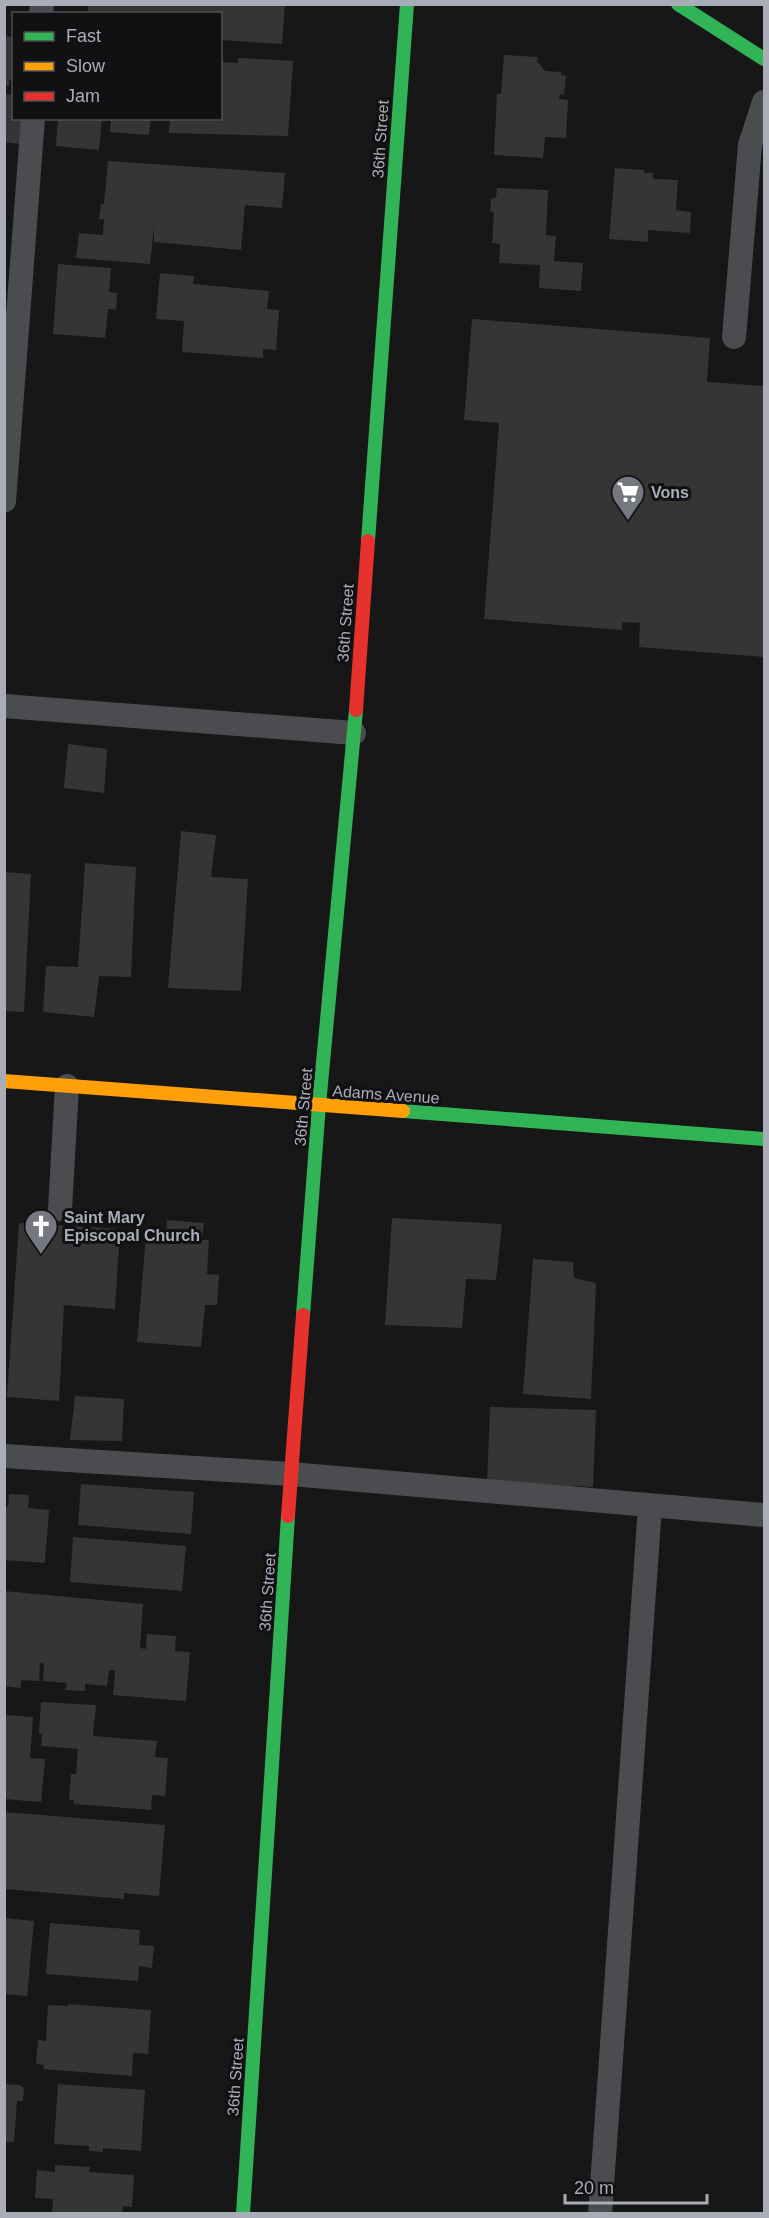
<svg xmlns="http://www.w3.org/2000/svg" width="769" height="2218" font-family="Arial,sans-serif">
	<rect width="100%" height="100%" fill="#171717"/>
	<path fill="#353536" d="M 88,4 L 285,4 L 282,44 L 220,40 L 220,14 L 88,14 Z
		M 4,36 L 14,37 L 14,81 L 9,80 L 9,86 L 4,86 Z
		M 504,55 L 538,57 L 537,61 L 545,71 L 561,72 L 561,75 L 566,76 L 564,95 L 560,94 L 559,99 L 568,100 L 566,138 L 545,137 L 543,158 L 494,155 L 497,94 L 501,94 Z
		M 220,56 L 223,56 L 223,62 L 238,63 L 238,58 L 293,61 L 288,136 L 169,133 L 170,118 L 220,118 Z
		M 4,94 L 14,95 L 14,118 L 24,120 L 22,144 L 4,142 Z
		M 58,118 L 102,118 L 99,150 L 56,146 Z
		M 111,118 L 151,118 L 149,135 L 110,132 Z
		M 108,161 L 285,173 L 282,208 L 245,205 L 241,250 L 154,242 L 154,227 L 150,264 L 76,258 L 79,233 L 103,235 L 104,219 L 99,219 L 101,204 L 104,204 Z
		M 615,168 L 645,170 L 644,173 L 653,173 L 653,179 L 678,180 L 676,210 L 691,212 L 690,233 L 648,230 L 648,242 L 609,239 Z
		M 497,188 L 548,190 L 546,235 L 556,236 L 554,261 L 583,263 L 581,291 L 539,288 L 540,265 L 499,263 L 500,244 L 492,243 L 494,213 L 490,210 L 491,199 L 496,197 Z
		M 58,264 L 111,268 L 109,292 L 117,293 L 116,310 L 108,309 L 105,338 L 53,334 Z
		M 160,273 L 194,276 L 193,284 L 269,291 L 267,309 L 279,310 L 276,350 L 263,349 L 263,358 L 182,352 L 184,321 L 156,319 Z
		M 472,319 L 710,338 L 707,382 L 764,386 L 764,657 L 639,647 L 640,623 L 622,622 L 622,630 L 484,619 L 499,423 L 464,420 Z
		M 68,744 L 107,749 L 104,793 L 64,788 Z
		M 181,831 L 216,835 L 211,877 L 248,879 L 241,991 L 168,988 Z
		M 85,863 L 136,867 L 131,977 L 99,976 L 94,1017 L 43,1012 L 46,966 L 78,967 Z
		M 4,872 L 31,874 L 24,1012 L 4,1011 Z
		M 392,1218 L 502,1224 L 496,1280 L 466,1279 L 462,1328 L 385,1325 Z
		M 167,1220 L 204,1223 L 202,1240 L 209,1240 L 207,1274 L 219,1275 L 217,1305 L 205,1305 L 201,1347 L 137,1342 L 146,1235 L 166,1237 Z
		M 19,1223 L 120,1229 L 115,1309 L 64,1305 L 59,1401 L 7,1397 Z
		M 533,1259 L 573,1262 L 574,1278 L 596,1283 L 591,1399 L 523,1394 Z
		M 75,1396 L 124,1399 L 122,1441 L 70,1440 Z
		M 490,1407 L 596,1410 L 593,1487 L 487,1482 Z
		M 81,1484 L 194,1492 L 191,1534 L 78,1525 Z
		M 9,1494 L 29,1495 L 28,1508 L 49,1510 L 45,1563 L 4,1560 L 4,1507 L 8,1507 Z
		M 73,1537 L 186,1546 L 182,1591 L 70,1582 Z
		M 4,1591 L 143,1604 L 140,1648 L 146,1649 L 147,1634 L 176,1636 L 175,1651 L 190,1652 L 186,1701 L 113,1695 L 115,1670 L 109,1670 L 107,1686 L 85,1684 L 85,1691 L 65,1690 L 67,1683 L 43,1681 L 44,1664 L 40,1663 L 39,1681 L 21,1680 L 21,1688 L 4,1686 Z
		M 41,1702 L 96,1705 L 93,1736 L 157,1741 L 155,1757 L 168,1758 L 165,1796 L 152,1795 L 151,1810 L 74,1804 L 74,1800 L 69,1800 L 71,1774 L 76,1774 L 78,1749 L 41,1746 L 42,1734 L 39,1733 Z
		M 4,1715 L 33,1717 L 30,1758 L 45,1759 L 41,1802 L 4,1799 Z
		M 4,1812 L 165,1825 L 159,1896 L 124,1893 L 124,1899 L 4,1889 Z
		M 4,1918 L 34,1921 L 27,1996 L 4,1994 Z
		M 50,1923 L 140,1930 L 139,1945 L 154,1946 L 152,1968 L 139,1966 L 138,1981 L 46,1974 Z
		M 68,2004 L 151,2010 L 148,2054 L 133,2053 L 132,2076 L 43,2069 L 44,2065 L 36,2064 L 38,2040 L 46,2041 L 48,2005 L 68,2006 Z
		M 4,2084 L 19,2085 L 24,2088 L 23,2101 L 17,2101 L 14,2142 L 4,2142 Z
		M 58,2084 L 145,2090 L 141,2151 L 103,2148 L 103,2152 L 89,2151 L 89,2146 L 54,2144 Z
		M 55,2165 L 90,2167 L 89,2172 L 134,2175 L 132,2207 L 123,2206 L 122,2214 L 52,2214 L 53,2199 L 35,2198 L 37,2170 L 55,2172 Z"/>
	<g fill="none" stroke-linecap="round" stroke-linejoin="round">
		<path stroke="#4b4c50" stroke-width="24" d="M 41,14 L 42,4
			M 734,337 L 750,145 L 764,102
			M 4,501 L 33,118
			M 4,706 L 354,733
			M 60,1209 L 67,1086
			M 4,1456 L 291,1474 L 764,1515
			M 600,2214 L 650,1507"/>
		<path stroke="#30b455" stroke-width="14" d="M 678,4 L 764,59
			M 368,541 L 407,4
			M 403,1111 L 764,1139
			M 303,1315 L 319,1105 L 356,710
			M 243,2214 L 288,1516"/>
		<path stroke="#ff9f0a" stroke-width="14" d="M 4,1081 L 403,1111"/>
		<path stroke="#e5322d" stroke-width="14" d="M 356,710 L 368,541
			M 288,1516 L 303,1315"/>
	</g>
	<defs>
		<symbol id="supermarket-pin" viewBox="-11 -11 22 30"><path d="M0 17L-7.5 6A9.5 9.5 0 1 1 7.5 6Z" fill="#757880" stroke="#111113"/><path d="M-6-5.5h2.5l.6 2H6L4.5 2H-2.5L-4.4-4H-6ZM-1.5 3.2a1.3 1.3 0 1 0 .1 0ZM3 3.2a1.3 1.3 0 1 0 .1 0Z" fill="#fff"/></symbol>
		<symbol id="church-pin" viewBox="-11 -11 22 30"><path d="M0 17L-7.5 6A9.5 9.5 0 1 1 7.5 6Z" fill="#757880" stroke="#111113"/><path d="M-1.2-6h2.4v3.5h3.3v2.4h-3.3V6h-2.4V-.1h-3.3v-2.4h3.3Z" fill="#fff"/></symbol>
	</defs>
	<g fill-rule="evenodd">
		<use href="#supermarket-pin" x="609" y="473" width="38" height="52"/>
		<use href="#church-pin" x="22" y="1207" width="38" height="52"/>
	</g>
	<g text-anchor="middle" stroke-width="6" stroke-linejoin="round" paint-order="stroke">
		<g font-size="16" fill="#a8adb8" stroke="#111113">
			<text transform="translate(380 139) rotate(-86)" y="6">36th Street</text>
			<text transform="translate(345 623) rotate(-86)" y="6">36th Street</text>
			<text transform="translate(386 1094) rotate(4)" y="6">Adams Avenue</text>
			<text transform="translate(303 1107) rotate(-85)" y="6">36th Street</text>
			<text transform="translate(267 1592) rotate(-86)" y="6">36th Street</text>
			<text transform="translate(235 2077) rotate(-86)" y="6">36th Street</text>
		</g>
		<g font-size="16" font-weight="bold" fill="#a8adb8" stroke="#111113" text-anchor="start">
			<text x="651" y="498">Vons</text>
			<text x="64" y="1223">Saint Mary<tspan x="64" dy="18">Episcopal Church</tspan></text>
		</g>
	</g>
	<rect width="769" height="2218" fill="none" stroke="#a8adb8" stroke-width="12"/>
	<rect x="12" y="12" width="210" height="108" fill="#111113" stroke="#4d4f55" stroke-width="1.5"/>
	<rect x="24" y="32" width="30" height="9" fill="#30b455" stroke="#4d4f55" stroke-width="1.5"/>
	<text x="66" y="42" font-size="18" fill="#a8adb8">Fast</text>
	<rect x="24" y="62" width="30" height="9" fill="#ff9f0a" stroke="#4d4f55" stroke-width="1.5"/>
	<text x="66" y="72" font-size="18" fill="#a8adb8">Slow</text>
	<rect x="24" y="92" width="30" height="9" fill="#e5322d" stroke="#4d4f55" stroke-width="1.5"/>
	<text x="66" y="102" font-size="18" fill="#a8adb8">Jam</text>
	<path d="M565 2194v9h142v-9" fill="none" stroke="#a8adb8" stroke-width="3"/>
	<text x="574" y="2194" font-size="18" fill="#a8adb8" stroke="#111113" stroke-width="4.5" paint-order="stroke">20 m</text>
</svg>
